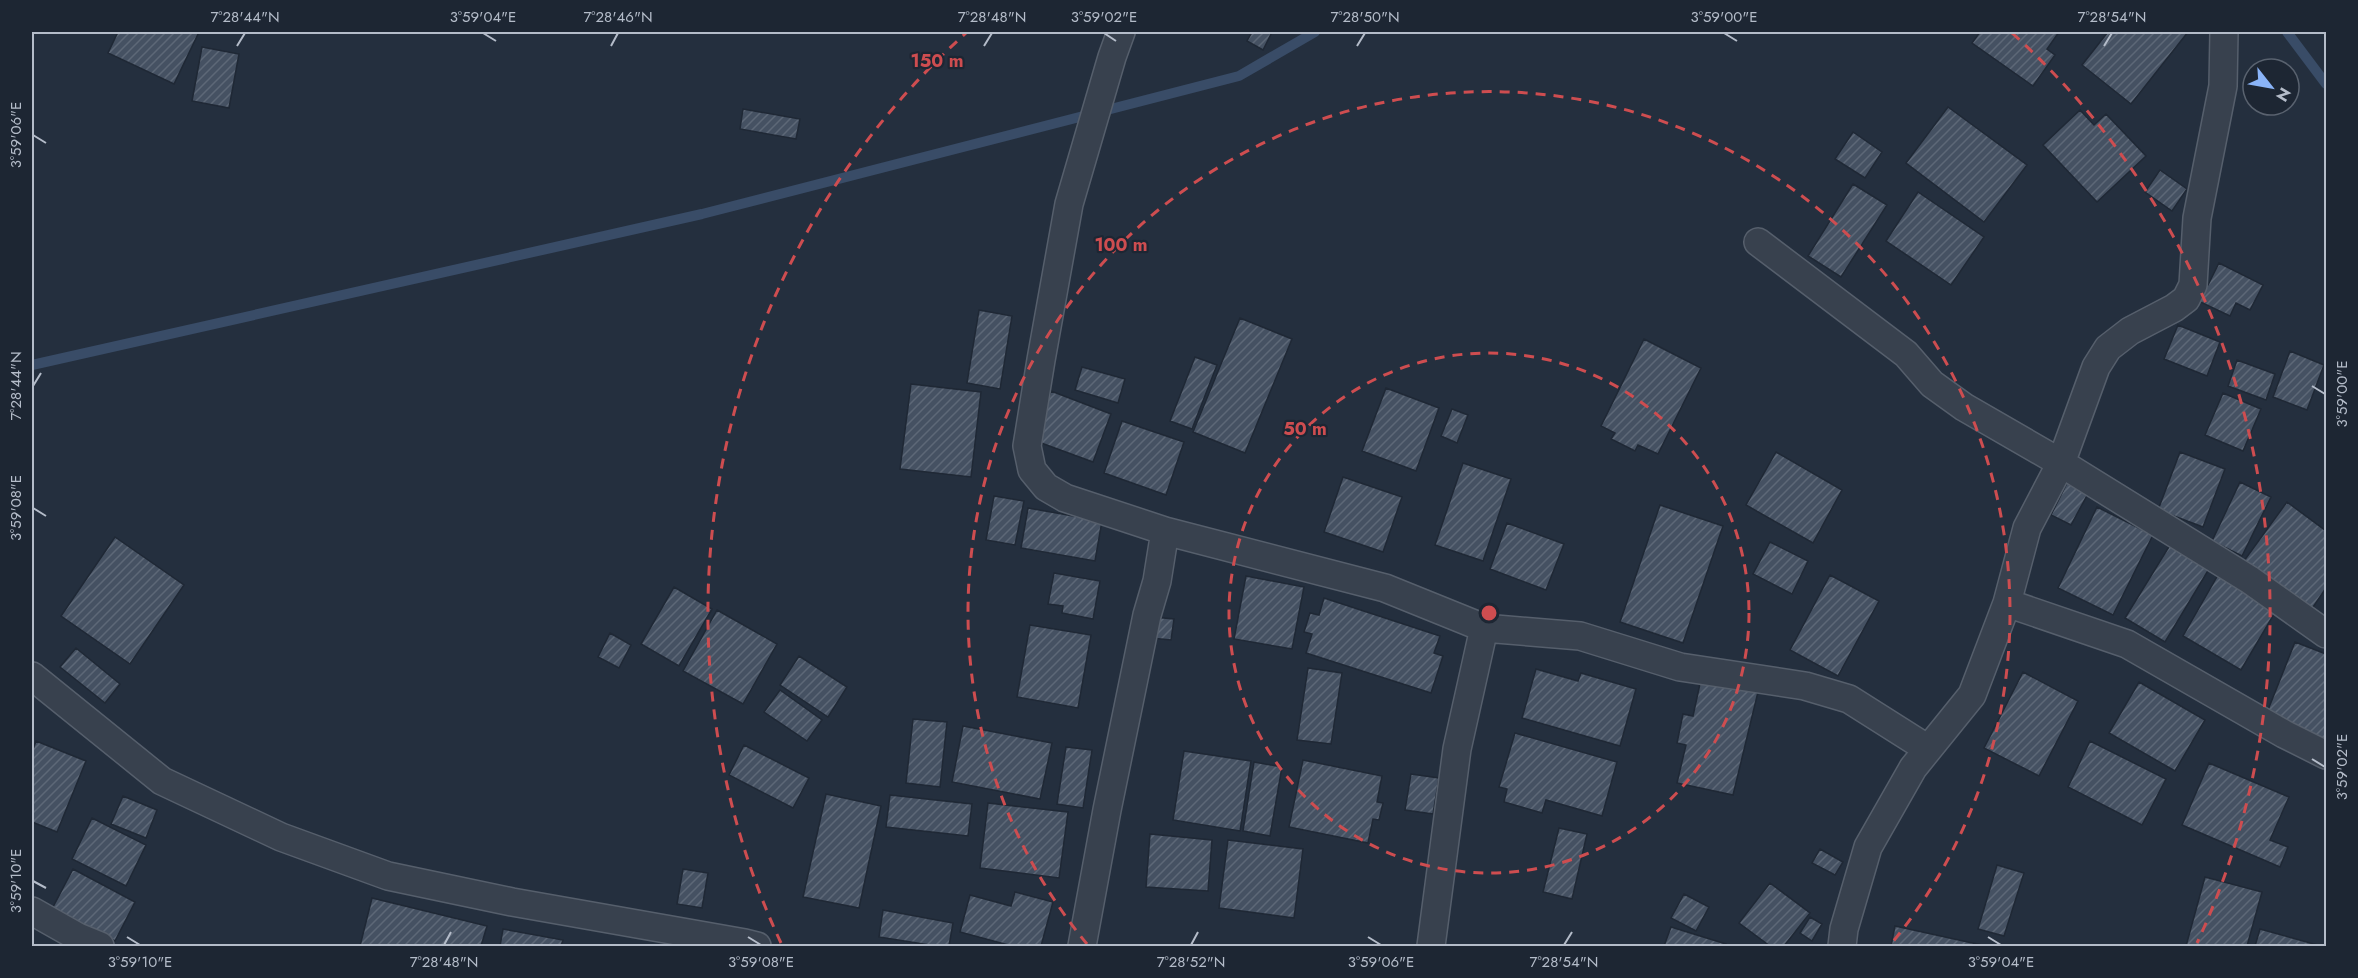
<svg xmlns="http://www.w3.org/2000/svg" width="2358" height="978" font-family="Jost,sans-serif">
	<defs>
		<pattern id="building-hatch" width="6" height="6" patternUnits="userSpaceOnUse" patternTransform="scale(1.5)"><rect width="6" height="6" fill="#455162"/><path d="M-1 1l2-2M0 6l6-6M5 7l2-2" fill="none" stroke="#5d6877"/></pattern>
	</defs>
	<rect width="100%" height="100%" fill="#242f3e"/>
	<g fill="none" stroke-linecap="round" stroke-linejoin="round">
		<path stroke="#394c67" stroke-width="10" d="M 2287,32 L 2326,84
			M 32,365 L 702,214 L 1239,76 L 1315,32"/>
	</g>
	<path fill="url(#building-hatch)" stroke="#1f2835" stroke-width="1.5" d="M 118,32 L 199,32 L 174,84 L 108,53 Z
		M 1252,32 L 1272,32 L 1263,50 L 1247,41 Z
		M 1980,32 L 2059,32 L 2047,49 L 2055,55 L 2033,86 L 1972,43 Z
		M 2108,32 L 2188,32 L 2131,104 L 2082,65 Z
		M 202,47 L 239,54 L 229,108 L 192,101 Z
		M 1948,107 L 2027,165 L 1984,222 L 1906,163 Z
		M 743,109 L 800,119 L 796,139 L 740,129 Z
		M 2080,110 L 2094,125 L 2106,114 L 2146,156 L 2097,202 L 2043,145 Z
		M 1853,132 L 1882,152 L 1865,178 L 1835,159 Z
		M 2160,170 L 2187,189 L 2172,211 L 2145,192 Z
		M 1853,184 L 1887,205 L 1841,277 L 1808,256 Z
		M 1918,192 L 1984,237 L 1951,285 L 1886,241 Z
		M 2219,263 L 2263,285 L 2250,310 L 2236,303 L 2230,316 L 2194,299 L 2203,282 L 2208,285 Z
		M 979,310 L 1012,316 L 1000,389 L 967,383 Z
		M 1240,318 L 1292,339 L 1245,453 L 1193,432 Z
		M 2178,325 L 2220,342 L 2207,376 L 2164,359 Z
		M 1644,339 L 1701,368 L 1658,454 L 1638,445 L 1635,451 L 1611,439 L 1615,433 L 1601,426 Z
		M 2290,351 L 2324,365 L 2307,410 L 2273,397 Z
		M 1195,357 L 1217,365 L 1192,429 L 1170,421 Z
		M 2237,360 L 2275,374 L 2266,400 L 2228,386 Z
		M 1082,367 L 1125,379 L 1118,403 L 1075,390 Z
		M 911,384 L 981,392 L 971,477 L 900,469 Z
		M 1386,388 L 1439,408 L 1416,471 L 1362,451 Z
		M 1051,391 L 1111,414 L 1093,462 L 1033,440 Z
		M 2223,393 L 2261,409 L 2243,451 L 2205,435 Z
		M 1452,409 L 1468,415 L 1457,443 L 1441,436 Z
		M 1122,421 L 1184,442 L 1166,495 L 1104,473 Z
		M 1776,452 L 1842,490 L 1813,543 L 1746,505 Z
		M 2180,452 L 2225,469 L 2203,527 L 2158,510 Z
		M 1463,463 L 1511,479 L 1483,561 L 1435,545 Z
		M 1343,477 L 1402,497 L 1383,552 L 1324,532 Z
		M 2069,479 L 2090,490 L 2071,525 L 2051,515 Z
		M 2240,482 L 2271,497 L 2242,556 L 2212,541 Z
		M 994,496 L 1024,501 L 1015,545 L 986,540 Z
		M 2287,502 L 2326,531 L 2326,588 L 2309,613 L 2241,565 Z
		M 1660,505 L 1723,526 L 1683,643 L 1620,622 Z
		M 2097,507 L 2153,535 L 2113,615 L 2058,588 Z
		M 1028,508 L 1102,521 L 1095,561 L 1021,548 Z
		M 1507,523 L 1564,544 L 1546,590 L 1490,569 Z
		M 115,537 L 184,585 L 130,664 L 61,616 Z
		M 1770,542 L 1808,561 L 1792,594 L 1753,574 Z
		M 2170,545 L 2209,569 L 2165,642 L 2125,618 Z
		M 1054,573 L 1100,581 L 1093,619 L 1062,613 L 1063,606 L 1048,604 Z
		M 1830,575 L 1879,601 L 1838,676 L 1790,650 Z
		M 2218,575 L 2277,609 L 2241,670 L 2183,636 Z
		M 1246,576 L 1304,587 L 1292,649 L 1234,639 Z
		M 674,587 L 712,609 L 679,666 L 641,644 Z
		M 1324,598 L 1440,636 L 1434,653 L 1443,656 L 1431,693 L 1306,653 L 1312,634 L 1304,632 L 1310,613 L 1319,615 Z
		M 717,610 L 777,644 L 743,704 L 683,671 Z
		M 1153,617 L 1174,619 L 1171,640 L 1151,638 Z
		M 1030,625 L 1091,635 L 1078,708 L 1017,697 Z
		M 610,633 L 631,645 L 619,668 L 598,657 Z
		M 2295,642 L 2326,654 L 2326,745 L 2264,720 Z
		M 76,648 L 120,684 L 105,703 L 60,667 Z
		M 799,656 L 847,687 L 828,717 L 780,685 Z
		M 1308,668 L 1342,673 L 1331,744 L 1297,740 Z
		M 1536,669 L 1578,681 L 1581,673 L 1636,689 L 1620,746 L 1522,718 Z
		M 2023,672 L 2078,701 L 2039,776 L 1984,748 Z
		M 1701,679 L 1758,692 L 1733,795 L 1677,783 L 1686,745 L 1677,743 L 1683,714 L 1693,716 Z
		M 2139,682 L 2205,720 L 2175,771 L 2109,733 Z
		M 780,690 L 822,720 L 807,741 L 764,712 Z
		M 913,719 L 947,722 L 940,787 L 906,783 Z
		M 963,726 L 1052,743 L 1040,799 L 952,782 Z
		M 1515,733 L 1617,762 L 1602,816 L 1546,800 L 1542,813 L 1504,802 L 1507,789 L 1499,787 Z
		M 36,741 L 86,761 L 57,832 L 32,822 L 32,752 Z
		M 2090,741 L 2166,779 L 2142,825 L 2068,787 Z
		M 744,745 L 809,778 L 793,808 L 729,775 Z
		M 1066,747 L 1092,750 L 1083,808 L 1057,804 Z
		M 1184,751 L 1251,761 L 1240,831 L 1173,820 Z
		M 1303,760 L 1382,776 L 1377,802 L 1383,803 L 1379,820 L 1373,819 L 1368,843 L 1289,827 Z
		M 1254,762 L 1282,767 L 1270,836 L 1243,831 Z
		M 2209,763 L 2289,797 L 2270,840 L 2288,847 L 2280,867 L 2182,825 Z
		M 1411,774 L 1439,778 L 1433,814 L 1405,810 Z
		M 826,794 L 881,806 L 859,908 L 803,897 Z
		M 890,795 L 972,804 L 968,836 L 886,827 Z
		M 123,796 L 157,810 L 146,838 L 111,824 Z
		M 988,803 L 1068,812 L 1059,878 L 980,868 Z
		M 92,818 L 146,845 L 126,886 L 72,859 Z
		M 1559,828 L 1587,834 L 1572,899 L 1543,892 Z
		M 1150,834 L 1212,840 L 1208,891 L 1146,887 Z
		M 1228,840 L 1303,849 L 1294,918 L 1219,908 Z
		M 1820,849 L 1843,862 L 1835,875 L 1812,863 Z
		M 1997,865 L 2024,873 L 2004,936 L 1978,929 Z
		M 73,869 L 135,902 L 115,941 L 52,909 Z
		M 683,869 L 708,873 L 702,908 L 677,904 Z
		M 2205,877 L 2262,892 L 2247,946 L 2186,946 Z
		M 1770,883 L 1810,913 L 1784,946 L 1770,946 L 1739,923 Z
		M 1015,892 L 1053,902 L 1041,946 L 1012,946 L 960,932 L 970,895 L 1011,906 Z
		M 1684,894 L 1709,907 L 1696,931 L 1671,918 Z
		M 372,898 L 487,926 L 481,946 L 360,946 Z
		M 883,910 L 953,923 L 949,946 L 936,946 L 879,937 Z
		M 1810,917 L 1822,924 L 1812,941 L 1800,933 Z
		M 1895,926 L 1986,946 L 1891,946 Z
		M 1671,927 L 1726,944 L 1725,946 L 1664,946 Z
		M 503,929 L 563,940 L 561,946 L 500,946 Z
		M 2260,929 L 2321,946 L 2255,946 Z"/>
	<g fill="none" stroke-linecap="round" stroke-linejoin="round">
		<defs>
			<path id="minor" d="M 1121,32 L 1112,57 L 1069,204 L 1041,360 L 1027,446 L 1032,470 L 1046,487 L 1065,498 L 1165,531 L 1385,588 L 1484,628 L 1580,636 L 1680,667 L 1805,686 L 1849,699 L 1928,749
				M 1758,242 L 1906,354 L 1932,384 L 1964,407 L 2061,463 L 2250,580 L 2326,634
				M 2007,603 L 2127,644 L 2284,734 L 2326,755
				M 32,676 L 162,781 L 281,837 L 388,876 L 512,902 L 745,943 L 757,946
				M 32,911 L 78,937 L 100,946
				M 1082,946 L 1107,810 L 1147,615 L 1157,581 L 1165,531
				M 1431,946 L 1457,749 L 1484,628
				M 1842,946 L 1844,929 L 1868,847 L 1913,768 L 1972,695 L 2007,603 L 2027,528 L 2061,463 L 2096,367 L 2108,348 L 2130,331 L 2174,308 L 2186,299 L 2193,285 L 2197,218 L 2223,86 L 2224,32"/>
		</defs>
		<use href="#minor" stroke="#565f6c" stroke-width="30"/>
		<use href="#minor" stroke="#38414e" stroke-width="27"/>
	</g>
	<path fill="none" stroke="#b4bcc9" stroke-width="2" d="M 483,33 L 496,41M 1104,33 L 1116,41M 1724,33 L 1737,41M 237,46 L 245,33M 611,46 L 618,33M 984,46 L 992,33M 1357,46 L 1365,33M 2104,46 L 2112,33M 33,135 L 46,143M 33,386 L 41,373M 2312,386 L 2325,394M 33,508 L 46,516M 2312,759 L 2325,767M 33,881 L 46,888M 127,937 L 140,945M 748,937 L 761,945M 1368,937 L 1381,945M 1988,937 L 2001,945M 444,945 L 451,932M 1191,945 L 1198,932M 1564,945 L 1572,932"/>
	<g fill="none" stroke="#ce4d50" stroke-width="3" stroke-dasharray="10 8">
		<circle cx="1489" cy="613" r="260"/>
		<path d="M1087 944A521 521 0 1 1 1891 944"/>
		<path d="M781 943A781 781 0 0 1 966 33M2012 33A781 781 0 0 1 2197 943"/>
	</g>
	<circle cx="1489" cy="613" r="9" fill="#ce4d50" stroke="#1d2633" stroke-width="3"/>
	<g font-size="18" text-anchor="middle" font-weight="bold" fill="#ce4d50" stroke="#1d2633" stroke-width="4.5" stroke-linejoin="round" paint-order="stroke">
		<text x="937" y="67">150 m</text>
		<text x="1121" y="251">100 m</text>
		<text x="1305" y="435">50 m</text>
	</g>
	<rect width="2358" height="978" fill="none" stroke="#1d2633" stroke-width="66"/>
	<g transform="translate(2271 87) rotate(121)"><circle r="28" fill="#1d2633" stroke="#59626f" stroke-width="1.5"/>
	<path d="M0-4.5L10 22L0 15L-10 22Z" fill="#8ab4f8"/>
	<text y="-9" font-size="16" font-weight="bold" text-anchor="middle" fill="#b4bcc9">N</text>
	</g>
	<rect x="33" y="33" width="2292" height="912" fill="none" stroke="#b4bcc9" stroke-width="2"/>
	<g font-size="15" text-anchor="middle" fill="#b4bcc9">
		<text x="245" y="22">7°28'44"N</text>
		<text x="483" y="22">3°59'04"E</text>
		<text x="618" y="22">7°28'46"N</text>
		<text x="992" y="22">7°28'48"N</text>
		<text x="1104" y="22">3°59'02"E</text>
		<text x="1365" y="22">7°28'50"N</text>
		<text x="1724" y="22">3°59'00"E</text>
		<text x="2112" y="22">7°28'54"N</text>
		<text transform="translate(16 135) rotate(-90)" y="5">3°59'06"E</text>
		<text transform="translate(16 386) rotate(-90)" y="5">7°28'44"N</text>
		<text transform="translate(2342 394) rotate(-90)" y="5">3°59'00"E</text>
		<text transform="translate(16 508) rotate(-90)" y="5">3°59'08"E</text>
		<text transform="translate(2342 767) rotate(-90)" y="5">3°59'02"E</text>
		<text transform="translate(16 881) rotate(-90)" y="5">3°59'10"E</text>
		<text x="140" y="967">3°59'10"E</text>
		<text x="444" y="967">7°28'48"N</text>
		<text x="761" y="967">3°59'08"E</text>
		<text x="1191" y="967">7°28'52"N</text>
		<text x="1381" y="967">3°59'06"E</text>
		<text x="1564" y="967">7°28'54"N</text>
		<text x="2001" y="967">3°59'04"E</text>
	</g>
</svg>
